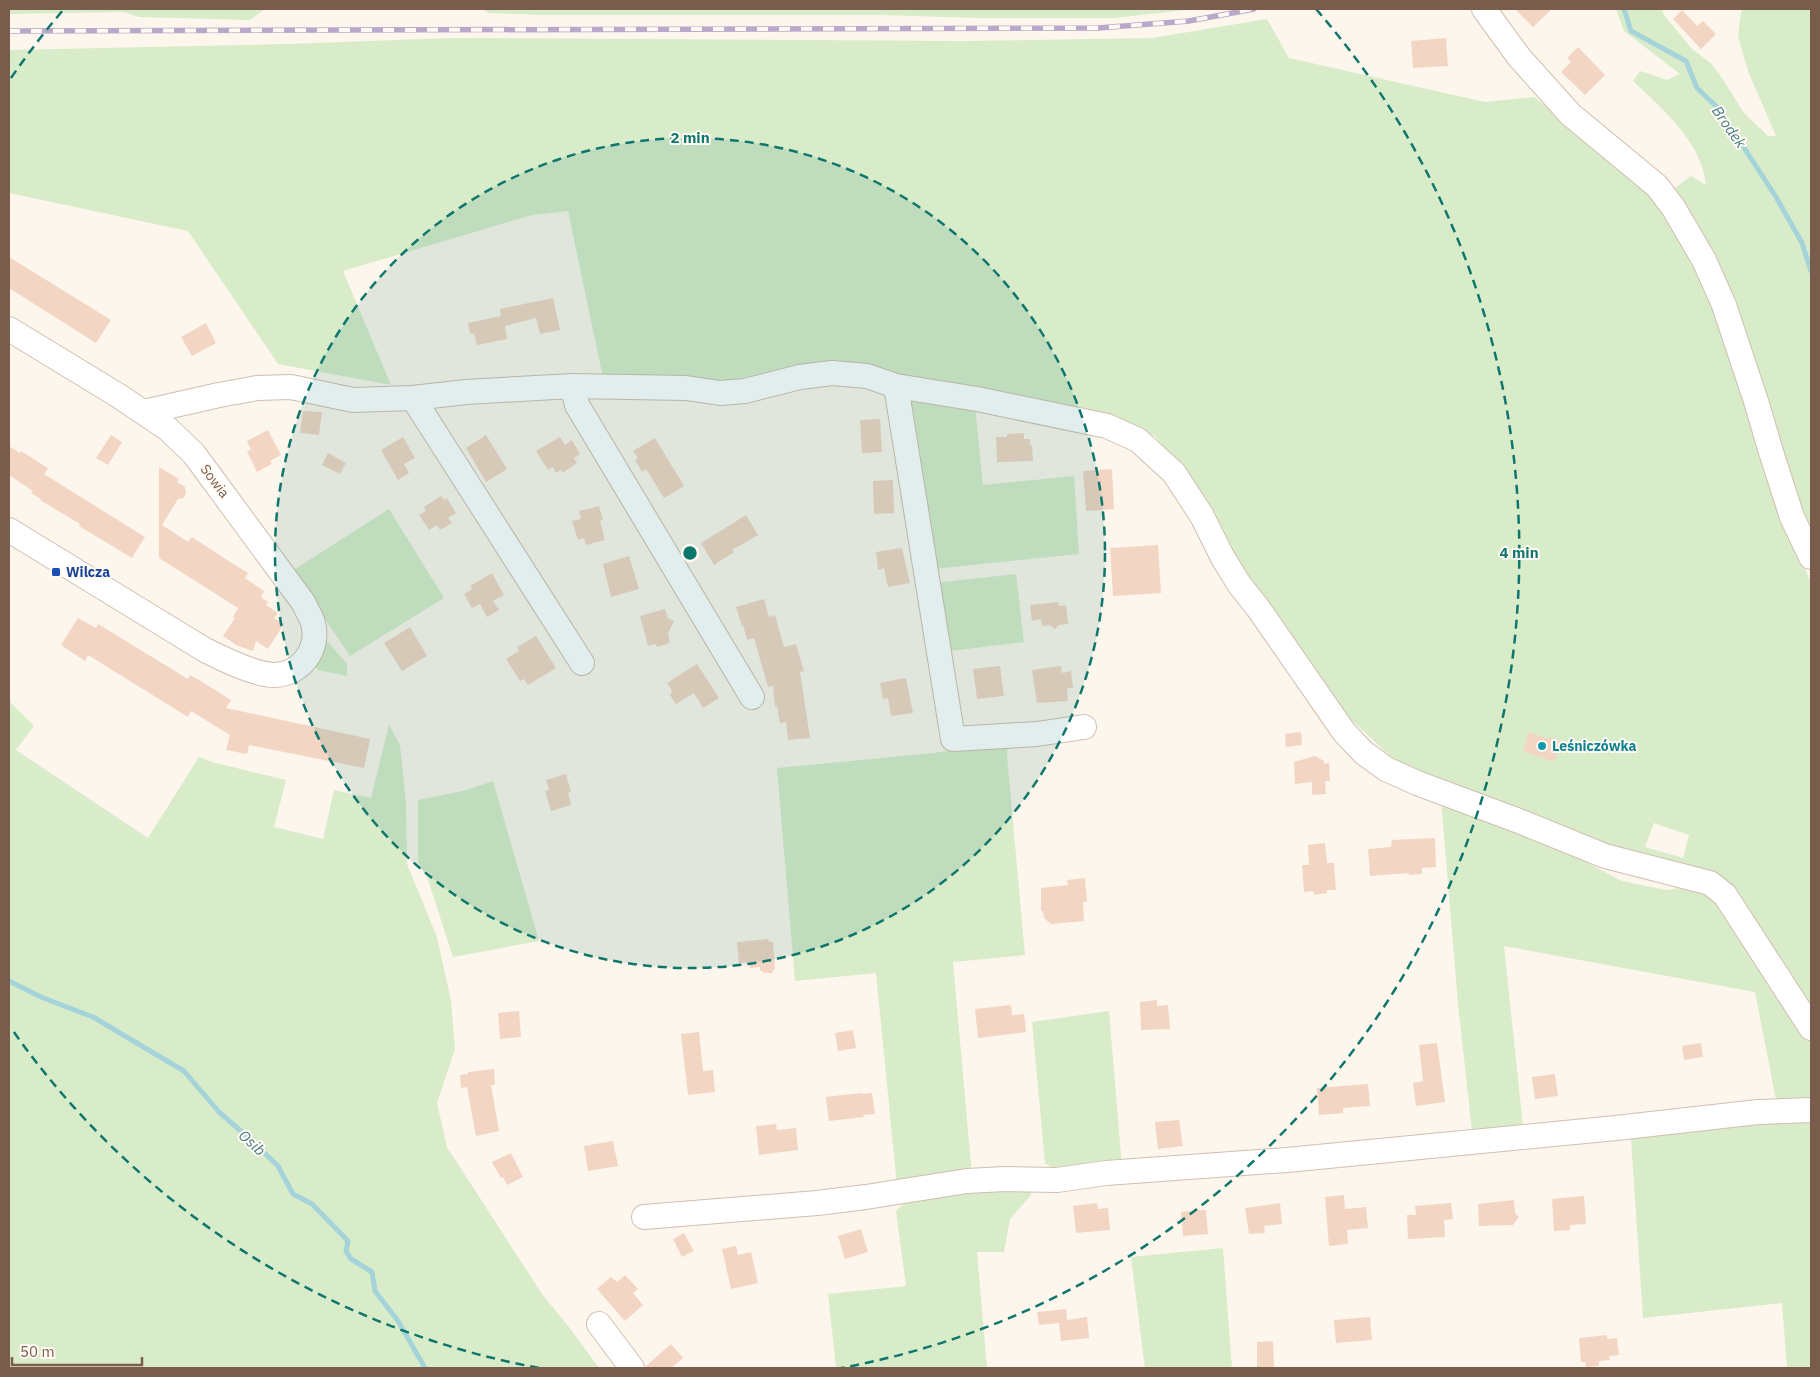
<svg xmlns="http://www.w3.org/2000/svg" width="1820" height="1377" font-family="'IBM Plex Sans',sans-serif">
	<rect width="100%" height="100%" fill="#fdf6ec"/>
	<path fill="#d8ecc9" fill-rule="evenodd" d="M 9,9 L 265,9 L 250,20 L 139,17 L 124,12 L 9,14 Z
		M 482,9 L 1195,9 L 1114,18 L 980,18 L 879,15 L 539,15 L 489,13 Z
		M 1616,9 L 1662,9 L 1664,15 L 1692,49 L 1712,64 L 1724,81 L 1744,113 L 1768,136 L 1776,136 L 1748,71 L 1738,36 L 1741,12 L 1742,9 L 1811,9 L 1811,546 L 1779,507 L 1811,583 L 1811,1009 L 1728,891 L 1630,852 L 1558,827 L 1404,769 L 1345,714 L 1248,583 L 1205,497 L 1155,436 L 1100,412 L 935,384 L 834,360 L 722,382 L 603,378 L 568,211 L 532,215 L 343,271 L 391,385 L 278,364 L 188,231 L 9,193 L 9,50 L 289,44 L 451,38 L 964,41 L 1152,38 L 1267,19 L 1289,58 L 1485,102 L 1534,97 L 1624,168 L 1674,200 L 1676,187 L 1691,176 L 1706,185 C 1702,142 1662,109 1633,81 L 1640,71 L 1667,80 L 1680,74 L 1624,31 ZM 1654,823 L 1689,835 L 1683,858 L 1645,847 Z
		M 903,396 L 975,406 L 983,485 L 1074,476 L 1079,554 L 934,569 Z
		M 389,509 L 444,598 L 350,656 L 292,571 Z
		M 1016,574 L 1024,642 L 942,652 L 934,583 Z
		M 322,635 L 347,664 L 347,676 L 318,670 L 314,665 Z
		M 9,701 L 34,726 L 16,750 L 148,838 L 199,757 L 212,762 L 286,780 L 274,827 L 323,839 L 334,790 L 371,798 L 389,725 L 400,745 L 406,804 L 407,864 L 437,937 L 451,1001 L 455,1049 L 437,1103 L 447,1147 L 542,1294 L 572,1331 L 599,1368 L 9,1368 Z
		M 1008,741 L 1007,755 L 1025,955 L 953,962 L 972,1176 L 897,1186 L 876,973 L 795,981 L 777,768 L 934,753 Z
		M 493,781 L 539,941 L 453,957 L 428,880 L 418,862 L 418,800 L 467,790 Z
		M 1441,800 L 1561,849 L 1622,881 L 1666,890 L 1699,885 L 1714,894 L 1811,1038 L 1811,1100 L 1776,1100 L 1755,992 L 1504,946 L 1523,1126 L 1472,1131 L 1458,1004 Z
		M 1109,1011 L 1122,1167 L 1059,1174 L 1045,1163 L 1032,1022 Z
		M 1811,1117 L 1811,1368 L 1787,1368 L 1782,1303 L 1643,1318 L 1631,1139 Z
		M 1030,1187 L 1031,1195 L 1010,1219 L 1004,1252 L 977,1252 L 987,1368 L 836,1368 L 828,1294 L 906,1286 L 896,1211 L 911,1197 Z
		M 1223,1248 L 1232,1368 L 1145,1368 L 1131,1257 Z"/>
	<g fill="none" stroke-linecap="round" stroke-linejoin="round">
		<path stroke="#a5d3da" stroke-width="5" d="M 1624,9 L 1631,31 L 1686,61 L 1697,88 L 1719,109 L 1776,197 L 1802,243 L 1811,271
			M 9,981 L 41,997 L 93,1017 L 184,1071 L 219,1112 L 250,1139 L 278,1166 L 293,1194 L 312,1204 L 348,1241 L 346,1251 L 351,1259 L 372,1272 L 375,1291 L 398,1321 L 425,1368"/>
	</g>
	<path fill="#f3d5c3" d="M 1515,9 L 1552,9 L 1533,27 Z
		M 1682,10 L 1697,26 L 1703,21 L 1716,34 L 1701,49 L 1673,19 Z
		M 1446,38 L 1448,66 L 1413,68 L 1411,41 Z
		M 1578,47 L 1605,75 L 1585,95 L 1561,72 L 1571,62 L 1567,58 Z
		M 9,257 L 111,320 L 96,343 L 9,288 Z
		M 553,298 L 560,330 L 540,334 L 536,318 L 505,326 L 507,339 L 477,345 L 474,334 L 470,333 L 468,323 L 501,316 L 500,309 Z
		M 206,323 L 216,343 L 192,356 L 181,337 Z
		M 303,411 L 322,412 L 319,435 L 300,433 Z
		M 880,419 L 882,452 L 862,453 L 860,420 Z
		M 268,430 L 281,455 L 270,461 L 272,464 L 257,472 L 247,451 L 251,450 L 247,441 Z
		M 1024,433 L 1024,439 L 1030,439 L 1030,445 L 1032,445 L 1033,461 L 997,462 L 996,437 L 1007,437 L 1007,434 Z
		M 111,435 L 122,442 L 108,465 L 96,458 Z
		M 486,435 L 507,469 L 486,482 L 466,448 Z
		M 403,437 L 415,458 L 404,464 L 409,473 L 398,480 L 381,450 Z
		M 560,437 L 565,445 L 572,440 L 580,454 L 574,458 L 577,463 L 562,473 L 561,470 L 556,473 L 553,467 L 548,470 L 536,451 Z
		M 655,438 L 684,486 L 664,498 L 646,469 L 642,472 L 635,460 L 638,458 L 633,451 Z
		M 9,446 L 20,453 L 21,451 L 48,468 L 44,474 L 145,537 L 132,558 L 79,526 L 80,524 L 40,500 L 41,499 L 31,493 L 33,491 L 9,475 Z
		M 328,453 L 346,463 L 340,474 L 322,465 Z
		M 159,467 L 179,479 L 177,482 L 185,487 L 186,493 L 184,498 L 178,499 L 162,525 L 188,542 L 192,537 L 238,567 L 248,573 L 245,578 L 264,591 L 261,597 L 268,602 L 266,605 L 278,613 L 274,618 L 284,624 L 268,649 L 256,641 L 253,651 L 236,645 L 223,636 L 235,618 L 233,617 L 238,608 L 159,558 Z
		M 1112,469 L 1114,509 L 1086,511 L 1083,471 Z
		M 893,480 L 894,513 L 874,514 L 873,481 Z
		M 441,496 L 444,500 L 447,498 L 456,513 L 448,518 L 452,523 L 440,530 L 437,525 L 429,530 L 419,515 L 426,511 L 424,507 Z
		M 599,506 L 603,520 L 600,521 L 605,540 L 586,545 L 584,538 L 578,540 L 572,521 L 581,519 L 579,511 Z
		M 746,515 L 758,535 L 732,550 L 734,552 L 714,565 L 701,543 Z
		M 1158,545 L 1161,593 L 1113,596 L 1110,548 Z
		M 902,548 L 910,583 L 888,587 L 884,568 L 878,570 L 876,552 Z
		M 629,556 L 639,589 L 611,597 L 603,564 Z
		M 492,573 L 504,595 L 493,601 L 499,610 L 487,617 L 480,604 L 472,608 L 464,594 L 472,589 L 470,586 Z
		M 764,599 L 769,617 L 775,615 L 784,647 L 796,644 L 804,671 L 800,672 L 810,738 L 788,740 L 786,722 L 780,723 L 777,706 L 775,707 L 773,686 L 768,687 L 754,638 L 747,640 L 743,625 L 742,626 L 736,607 Z
		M 1058,602 L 1059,606 L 1066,605 L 1068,624 L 1059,625 L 1055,629 L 1050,625 L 1042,626 L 1041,619 L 1032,621 L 1030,605 Z
		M 665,609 L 668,618 L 674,621 L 668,633 L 670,643 L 657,647 L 656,644 L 648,646 L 640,616 Z
		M 78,618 L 96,628 L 98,624 L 188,679 L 190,675 L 199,680 L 231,700 L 226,708 L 370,739 L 364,768 L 249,745 L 247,754 L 226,750 L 230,735 L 191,711 L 188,717 L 88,655 L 85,661 L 61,645 Z
		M 410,627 L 427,656 L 402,671 L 384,643 Z
		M 536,636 L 556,668 L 528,685 L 524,679 L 520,681 L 506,659 L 519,651 L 517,647 Z
		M 697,664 L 719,698 L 703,708 L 694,693 L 676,704 L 670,695 L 672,691 L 667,683 Z
		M 1000,666 L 1004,696 L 977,699 L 973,669 Z
		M 1061,666 L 1062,673 L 1071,671 L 1073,688 L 1067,688 L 1068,701 L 1037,703 L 1032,670 Z
		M 906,678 L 913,713 L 891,716 L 888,698 L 883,699 L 880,683 Z
		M 1301,732 L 1302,745 L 1286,747 L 1285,734 Z
		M 1529,732 L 1548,739 L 1549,737 L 1561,741 L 1554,762 L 1523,751 Z
		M 1315,756 L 1324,761 L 1324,764 L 1329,763 L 1330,781 L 1325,781 L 1326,794 L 1312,795 L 1312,782 L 1295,784 L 1294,762 Z
		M 566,774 L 571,792 L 568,793 L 571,805 L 551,811 L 545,791 L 549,790 L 546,780 Z
		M 1435,838 L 1436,867 L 1422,868 L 1422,874 L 1409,875 L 1409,873 L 1370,876 L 1368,849 L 1391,847 L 1392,840 Z
		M 1325,843 L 1327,863 L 1334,863 L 1336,890 L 1327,890 L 1327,893 L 1314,895 L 1313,891 L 1304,892 L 1302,865 L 1309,865 L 1308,845 Z
		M 1085,878 L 1087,902 L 1083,902 L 1084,921 L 1051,924 L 1044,918 L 1043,911 L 1041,911 L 1041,888 L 1068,885 L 1067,880 Z
		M 768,939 L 769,942 L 773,942 L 775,968 L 772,973 L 765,973 L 760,970 L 760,967 L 750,968 L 749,962 L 739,963 L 737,942 Z
		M 1157,1000 L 1157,1006 L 1168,1005 L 1170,1029 L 1141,1030 L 1140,1002 Z
		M 1011,1005 L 1012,1015 L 1024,1014 L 1026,1032 L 978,1038 L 975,1009 Z
		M 519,1011 L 521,1037 L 500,1039 L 498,1013 Z
		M 853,1030 L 856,1048 L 838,1051 L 835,1033 Z
		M 699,1032 L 703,1071 L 713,1070 L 715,1092 L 688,1095 L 681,1034 Z
		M 1437,1043 L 1445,1102 L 1416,1106 L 1413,1083 L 1423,1081 L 1419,1045 Z
		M 1701,1043 L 1703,1057 L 1684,1060 L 1682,1046 Z
		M 494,1069 L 495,1085 L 491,1085 L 499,1131 L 476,1136 L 467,1087 L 461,1088 L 460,1075 L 468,1074 L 468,1072 Z
		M 1555,1074 L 1558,1096 L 1535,1099 L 1532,1077 Z
		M 1368,1084 L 1370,1106 L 1343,1108 L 1343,1113 L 1319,1115 L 1317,1088 Z
		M 861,1093 L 861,1094 L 872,1093 L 875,1114 L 863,1115 L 864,1117 L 829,1121 L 826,1097 Z
		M 1179,1120 L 1183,1146 L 1158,1149 L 1155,1122 Z
		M 776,1124 L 777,1130 L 796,1128 L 798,1150 L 759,1155 L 756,1126 Z
		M 613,1141 L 618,1166 L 588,1171 L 584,1146 Z
		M 511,1153 L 523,1177 L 507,1185 L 503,1177 L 501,1178 L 492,1162 Z
		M 1344,1195 L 1345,1209 L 1366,1207 L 1368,1228 L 1347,1230 L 1348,1244 L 1329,1246 L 1325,1197 Z
		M 1584,1196 L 1586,1224 L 1570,1225 L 1570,1230 L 1554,1231 L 1552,1199 Z
		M 1514,1200 L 1515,1213 L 1519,1217 L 1513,1225 L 1479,1226 L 1478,1204 Z
		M 1097,1203 L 1098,1209 L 1108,1208 L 1110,1230 L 1076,1233 L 1073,1206 Z
		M 1280,1203 L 1282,1224 L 1264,1226 L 1265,1233 L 1249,1234 L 1245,1208 Z
		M 1451,1203 L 1453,1219 L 1444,1220 L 1445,1237 L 1408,1239 L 1407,1215 L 1416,1215 L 1415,1206 Z
		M 1198,1210 L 1206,1210 L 1208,1234 L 1183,1236 L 1181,1212 Z
		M 861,1229 L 868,1252 L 845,1259 L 838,1236 Z
		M 684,1233 L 694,1251 L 682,1257 L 673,1239 Z
		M 736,1246 L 738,1255 L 751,1252 L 758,1283 L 731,1289 L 722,1249 Z
		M 625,1275 L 638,1289 L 633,1293 L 643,1305 L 625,1321 L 597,1289 L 611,1277 L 617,1282 Z
		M 1066,1309 L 1067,1320 L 1087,1317 L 1089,1338 L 1061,1341 L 1059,1323 L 1039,1325 L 1037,1312 Z
		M 1370,1317 L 1372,1340 L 1336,1343 L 1334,1320 Z
		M 1607,1335 L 1607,1339 L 1617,1338 L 1619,1355 L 1609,1356 L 1610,1360 L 1599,1361 L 1599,1366 L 1586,1367 L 1585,1362 L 1581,1362 L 1579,1338 Z
		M 1273,1341 L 1274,1368 L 1257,1368 L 1257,1342 Z
		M 671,1344 L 683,1358 L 671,1368 L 645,1368 L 646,1366 Z"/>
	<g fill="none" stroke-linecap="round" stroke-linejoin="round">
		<defs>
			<path id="minor" d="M 1484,9 L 1519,57 L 1570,114 L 1657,186 L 1673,207 L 1704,260 L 1724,305 L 1756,401 L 1771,452 L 1792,517 L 1811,557
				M 9,329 L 119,396 L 168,429 L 194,454 L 303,602 C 306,609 311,616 313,623 C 320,649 301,674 275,675 C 255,675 223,659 205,650 L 9,530
				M 572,386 L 577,405 L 752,697
				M 896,386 L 953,739 L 1037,734 L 1084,727
				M 413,398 L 582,663
				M 144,412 L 219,395 L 257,388 L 291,387 L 353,400 L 413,398 L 466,392 L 572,386 L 686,388 L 720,393 L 745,391 L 800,377 L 832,373 L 867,376 L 896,386 L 977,399 L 1107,426 L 1138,440 L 1174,473 L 1202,516 L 1223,558 L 1239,584 L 1258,608 L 1344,732 L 1364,753 L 1386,769 L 1417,783 L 1519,821 L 1605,856 L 1710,883 L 1725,895 L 1811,1028
				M 644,1217 L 817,1203 L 866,1197 L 967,1181 L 1005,1179 L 1057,1180 L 1106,1173 L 1287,1160 L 1616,1128 L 1758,1112 L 1811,1110
				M 599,1324 L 632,1368"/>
		</defs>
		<use href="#minor" stroke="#d1beb0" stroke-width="26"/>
		<use href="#minor" stroke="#fff" stroke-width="24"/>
		<defs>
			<path id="rail" d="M 9,31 L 1098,28 L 1189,21 L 1254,9"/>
		</defs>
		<use href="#rail" stroke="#b9a8c9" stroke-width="5.5"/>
		<use href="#rail" stroke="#fffaf3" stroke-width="4" stroke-dasharray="11" stroke-linecap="butt"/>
	</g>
	<circle cx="690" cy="553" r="415" fill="#0f766e" fill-opacity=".12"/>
	<g fill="none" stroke="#0f766e" stroke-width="2.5" stroke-dasharray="9 6">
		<circle cx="690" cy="553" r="415"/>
		<path d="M539 1368A829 829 0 0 1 11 1028M11 78A829 829 0 0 1 64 9M1316 9A829 829 0 0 1 841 1368"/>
	</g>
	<rect fill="#1a4fb4" stroke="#fffaf3" stroke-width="2" x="51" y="567" width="10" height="10" rx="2.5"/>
	<circle fill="#0f9aa8" stroke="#fffaf3" stroke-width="2" cx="1542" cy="746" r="5"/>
	<g text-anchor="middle" stroke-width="4" stroke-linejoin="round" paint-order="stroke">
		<g font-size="14" fill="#7a5c4d" stroke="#fffaf3">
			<text transform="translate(215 481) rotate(53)" y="5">Sowia</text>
		</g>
		<g font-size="14" font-weight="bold" fill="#164399" stroke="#fffaf3" text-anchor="start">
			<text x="66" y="577">Wilcza</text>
		</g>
		<g font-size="14" font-weight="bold" fill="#0d838f" stroke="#fffaf3" text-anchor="start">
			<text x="1552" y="751">Leśniczówka</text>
		</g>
		<g font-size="15" font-style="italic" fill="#437c86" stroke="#fffaf3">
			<text transform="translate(1729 127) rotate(55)" y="5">Brodek</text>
			<text transform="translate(252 1143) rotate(42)" y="5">Osib</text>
		</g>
	</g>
	<circle cx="690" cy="553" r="8" fill="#0f766e" stroke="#fffaf3" stroke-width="2.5"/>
	<g font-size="15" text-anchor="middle" font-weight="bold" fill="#0f766e" stroke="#fffaf3" stroke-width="4" stroke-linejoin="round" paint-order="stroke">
		<text x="690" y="143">2 min</text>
		<text x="1519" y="558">4 min</text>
	</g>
	<rect width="1820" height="1377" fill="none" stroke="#7a5c4d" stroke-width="20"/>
	<path d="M12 1357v8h130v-8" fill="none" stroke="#7a5c4d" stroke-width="2.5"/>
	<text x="20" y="1357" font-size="15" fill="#7a5c4d" stroke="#fffaf3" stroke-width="4" paint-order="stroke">50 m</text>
</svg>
